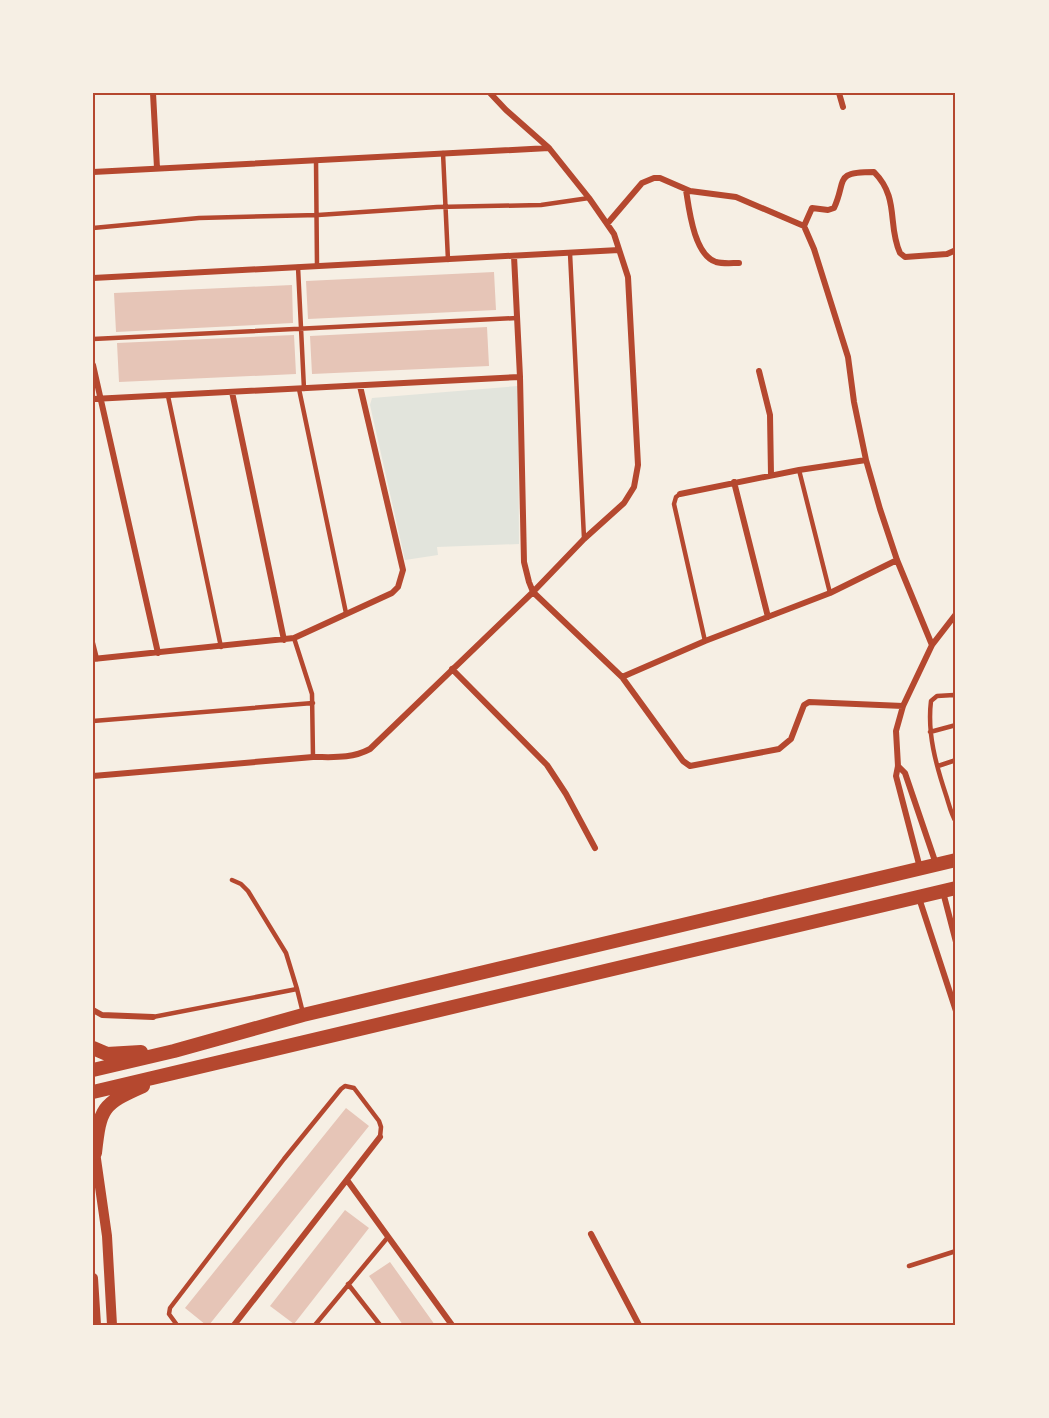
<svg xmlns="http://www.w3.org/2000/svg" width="1049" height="1418" font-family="Poppins,sans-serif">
	<rect width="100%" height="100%" fill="#f6efe4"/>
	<path fill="#e2e4dc" d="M 518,386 L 519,544 L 437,547 L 438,555 L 405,560 L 370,405 L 372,398 Z"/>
	<path fill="#e6c5b7" d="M 494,272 L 496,310 L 308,319 L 306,281 Z
		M 292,285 L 293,323 L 116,332 L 114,293 Z
		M 487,327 L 489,366 L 312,374 L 310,336 Z
		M 294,335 L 296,374 L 119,382 L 117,343 Z
		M 346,1108 L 369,1126 L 209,1325 L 206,1325 L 185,1308 Z
		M 345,1210 L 369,1228 L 294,1324 L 270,1306 Z
		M 390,1262 L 435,1325 L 403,1325 L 369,1276 Z"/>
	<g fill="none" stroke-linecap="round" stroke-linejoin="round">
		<path stroke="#b5482f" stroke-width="4.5" d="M 443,153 L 448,260
			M 316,160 L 317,266
			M 93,228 L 199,218 L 318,215 L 437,207 L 541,205 L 589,198
			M 570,253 L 584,538
			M 298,267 L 304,389
			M 93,339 L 517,318
			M 299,389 L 346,613
			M 168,396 L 221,647
			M 799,470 L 830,593
			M 680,494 L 676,497 L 674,504 L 705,641
			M 294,638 L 312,694 L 313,757
			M 93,643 L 97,659
			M 956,697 L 954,695 L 937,696 L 931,701 C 927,733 936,765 946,795 C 949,804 951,814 956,822
			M 93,721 L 313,703
			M 930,732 L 956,725
			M 938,766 L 956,760
			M 232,880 L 241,884 L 248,891 L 286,953 L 297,989
			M 153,1017 L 297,989 L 303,1013
			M 909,1266 L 956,1251
			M 348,1284 L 380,1325
			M 177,1325 L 169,1314 L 170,1308 L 284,1159 L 341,1089 L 345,1086 L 354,1088 L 379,1121 L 381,1127 L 380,1137
			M 315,1325 L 388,1237"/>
		<path stroke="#b5482f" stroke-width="6" d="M 153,93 L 157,168
			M 490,93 L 506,110 L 549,148
			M 839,93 L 843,107
			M 93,172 L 549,148 L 589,198 L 614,234 L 628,277 L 638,465 L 634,487 L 624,503 L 584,539 L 533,592 L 370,749 C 351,759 334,757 313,757 L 93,776
			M 686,190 C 689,209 694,255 716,262 C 723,264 732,263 739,263
			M 607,224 L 642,183 L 654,178 L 660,178 L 690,191 L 736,197 L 804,226
			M 514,256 L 520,377 L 524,562 L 529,582 L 533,592 L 622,677 L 683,761 L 690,766 L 779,749 L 791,739 L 804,705 L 809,702 L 903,706
			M 93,278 L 619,250
			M 93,365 L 158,653
			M 759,371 L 770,415 L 771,475
			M 232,392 L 284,640
			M 93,399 L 520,377
			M 734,482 L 768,617
			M 680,494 L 799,470 L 866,460
			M 932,645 L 897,560 L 880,509 L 866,460 L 854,402 L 848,357 L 814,249 L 804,226 L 812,208 L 828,210 L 834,208 C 847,180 833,172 874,172 C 900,198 887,225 900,253 L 905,257 L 947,254 L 956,250
			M 93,659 L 294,638 L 392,593 L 398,587 L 403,570 L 360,386
			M 452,669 L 547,765 L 566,794 L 595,848
			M 622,677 L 705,641 L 830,593 L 897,560
			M 898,766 L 905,773 L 936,864
			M 920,868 L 896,776 L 898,766 L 896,731 L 903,706 L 932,645 L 956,614
			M 943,892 L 956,942
			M 919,898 L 956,1011
			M 93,1010 L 102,1015 L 153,1017
			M 347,1180 L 452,1325
			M 591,1234 L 639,1325
			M 234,1325 L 380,1137"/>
		<path stroke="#b5482f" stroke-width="10" d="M 94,1145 L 107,1236 L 112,1325
			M 93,1278 L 96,1325"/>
		<path stroke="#b5482f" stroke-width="14" d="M 93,1048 L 107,1054 L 141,1052
			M 93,1070 L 174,1051 L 303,1015 L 956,860
			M 93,1092 L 956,888
			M 95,1153 C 100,1108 102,1104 143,1086"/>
	</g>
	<rect width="1049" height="1418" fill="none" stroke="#f6efe4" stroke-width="189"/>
	<rect x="94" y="94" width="860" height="1230" fill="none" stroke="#b5482f" stroke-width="2"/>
</svg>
